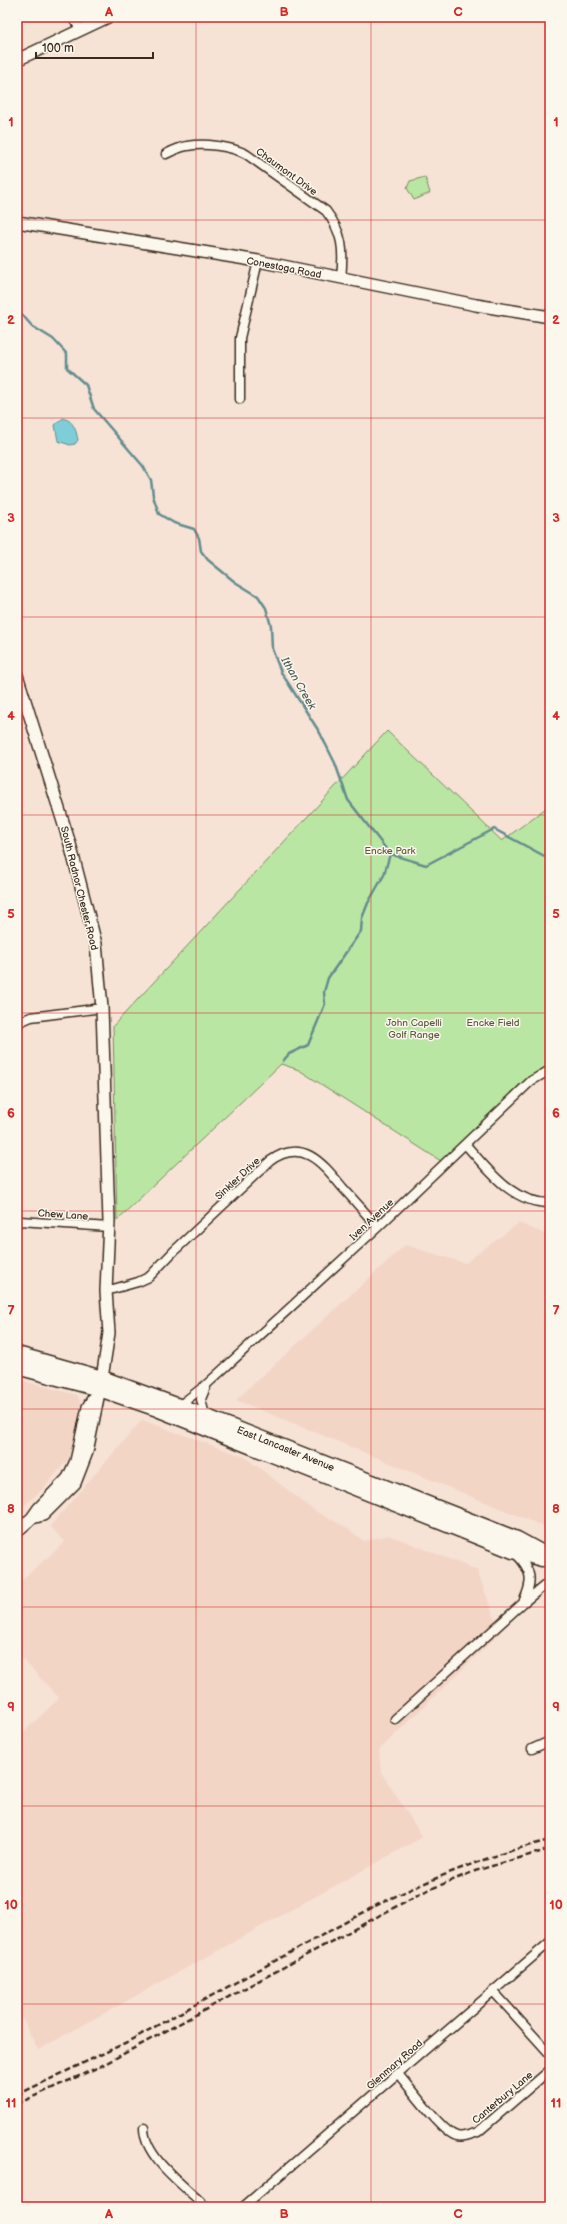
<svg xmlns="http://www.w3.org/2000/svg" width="567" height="2224" font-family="'Balsamiq Sans',sans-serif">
	<rect width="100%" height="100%" fill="#f6e3d6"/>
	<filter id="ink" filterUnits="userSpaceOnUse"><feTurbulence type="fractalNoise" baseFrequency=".025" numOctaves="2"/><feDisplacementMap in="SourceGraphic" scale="8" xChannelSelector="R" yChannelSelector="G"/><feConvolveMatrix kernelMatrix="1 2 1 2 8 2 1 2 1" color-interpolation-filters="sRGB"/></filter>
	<g filter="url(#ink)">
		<path fill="#f3d5c6" d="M 519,1223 L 550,1236 L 550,1529 L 236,1400 L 405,1245 L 465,1263 Z
			M 17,1379 L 77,1395 L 81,1403 L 72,1449 L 67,1461 L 44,1488 L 17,1512 Z
			M 142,1420 L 245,1457 L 315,1511 L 346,1527 L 364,1541 L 389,1535 L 477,1570 L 500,1633 L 379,1750 L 381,1772 L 423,1837 L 38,2050 L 22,2018 L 17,2019 L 17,1739 L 59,1698 L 17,1653 L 17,1584 L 65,1542 L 50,1526 Z"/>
		<path fill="#bae6a3" stroke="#7a8860" d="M 425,177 L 430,193 L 414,200 L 407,188 L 410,181 Z
			M 387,731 L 502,841 L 550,805 L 550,1070 L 531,1081 L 444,1163 L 299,1070 L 281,1064 L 117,1220 L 113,1026 Z"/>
		<path fill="#7dced7" stroke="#638c8d" d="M 63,418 C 74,421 76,430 78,440 L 75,444 L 70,445 L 58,441 L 55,425 Z"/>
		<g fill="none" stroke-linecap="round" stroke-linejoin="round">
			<path stroke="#638c8d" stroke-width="2.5" d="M 17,309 L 32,326 L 53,339 L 67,354 L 67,368 L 86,385 L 94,409 L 143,466 L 151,480 L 153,496 L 159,514 L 174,523 L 194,529 L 199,538 L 201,551 L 208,560 L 235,582 L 258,596 L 266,608 L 271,626 L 272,649 L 281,672 L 320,733 L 335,763 L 348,800 L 390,854 L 426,865 L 494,829 L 550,859
				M 283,1061 L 289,1054 L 308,1045 L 325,1004 L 324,992 L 328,978 L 361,931 L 362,918 L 368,903 L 384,875 L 390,854"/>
			<defs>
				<path id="street" d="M 72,17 L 81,30
					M 166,154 C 172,151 180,147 187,146 C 205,143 230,146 246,154 L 326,211 C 343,233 344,250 341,278
					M 240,399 L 240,338 L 258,261
					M 17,1023 L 31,1017 L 102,1008
					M 465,1144 C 489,1170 511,1203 550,1203
					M 17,1224 L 20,1221 L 109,1227
					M 106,1291 L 138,1282 L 149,1277 L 174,1251 L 270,1161 C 303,1137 323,1164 343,1188 C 355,1201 366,1214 378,1227
					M 179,1406 L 207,1384 L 378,1227 L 531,1081 L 550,1070
					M 205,1416 L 201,1399 L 206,1387
					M 516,1554 C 532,1570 533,1581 524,1600
					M 395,1719 L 523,1603 L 550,1581
					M 532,1749 L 550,1741
					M 493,1991 L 550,2054
					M 398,2074 C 409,2086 443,2134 457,2136 C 464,2138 471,2134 478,2132 L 550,2070
					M 144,2128 C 144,2158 186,2187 206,2207
					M 243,2207 L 550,1942"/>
				<path id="secondary" d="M 17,60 L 108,17
					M 17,222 L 258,261 L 476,305 L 550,317
					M 17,675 L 70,844 L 96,944 L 102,1008 L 109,1221 L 106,1291 L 109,1333 L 102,1378 L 87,1452 L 75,1483 L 43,1515 L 32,1518
					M 17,1531 L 32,1518 L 39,1508 L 68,1478 L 76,1461 L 88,1407 L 96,1394"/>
				<path id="highway" d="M 17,1354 L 102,1378 L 179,1406 L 517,1539 L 550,1557
					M 17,1367 L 99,1389 L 157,1409 L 513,1551 L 542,1559"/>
			</defs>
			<use href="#street" stroke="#3b2a1e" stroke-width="11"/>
			<use href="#secondary" stroke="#3b2a1e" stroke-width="14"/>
			<use href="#highway" stroke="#3b2a1e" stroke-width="17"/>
			<use href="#street" stroke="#fbf7ec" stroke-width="8"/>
			<use href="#secondary" stroke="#fbf7ec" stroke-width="11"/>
			<use href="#highway" stroke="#fbf7ec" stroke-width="14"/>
			<path stroke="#3b2a1e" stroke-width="2.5" stroke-dasharray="6 3" stroke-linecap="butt" d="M 17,2095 L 127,2042 L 377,1905 C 433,1878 489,1855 550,1840
				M 17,2104 L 101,2066 L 421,1893 L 475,1871 L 550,1849"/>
		</g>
	</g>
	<path fill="none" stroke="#d62828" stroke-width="1" stroke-opacity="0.55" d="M 196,17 L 196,2207M 371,17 L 371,2207M 17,220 L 550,220M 17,418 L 550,418M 17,617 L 550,617M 17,815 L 550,815M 17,1013 L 550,1013M 17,1211 L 550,1211M 17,1409 L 550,1409M 17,1607 L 550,1607M 17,1806 L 550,1806M 17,2004 L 550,2004"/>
	<g text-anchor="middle" stroke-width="3" stroke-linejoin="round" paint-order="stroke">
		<g font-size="10" fill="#3b2a1e" stroke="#fbf7ec">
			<text transform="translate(287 171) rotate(36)" y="4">Chaumont Drive</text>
			<text transform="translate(284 267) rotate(11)" y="4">Conestoga Road</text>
			<text transform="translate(80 888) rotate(76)" y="4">South Radnor Chester Road</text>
			<text transform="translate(237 1178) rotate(-43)" y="4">Sinkler Drive</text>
			<text transform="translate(63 1214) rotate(4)" y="4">Chew Lane</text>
			<text transform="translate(371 1219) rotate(-43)" y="4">Iven Avenue</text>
			<text transform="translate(286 1448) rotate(22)" y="4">East Lancaster Avenue</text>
			<text transform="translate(394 2064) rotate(-41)" y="4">Glenmary Road</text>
			<text transform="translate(502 2097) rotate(-40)" y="4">Canterbury Lane</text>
		</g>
		<g font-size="10" fill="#5b593f" stroke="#fbf7ec">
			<text x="390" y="854">Encke Park</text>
			<text x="414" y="1026">John Capelli<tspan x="414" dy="12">Golf Range</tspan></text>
			<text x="493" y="1026">Encke Field</text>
		</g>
		<g font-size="11" font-style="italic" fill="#4f5b56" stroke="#fbf7ec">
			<text transform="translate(299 683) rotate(60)" y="4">Ithan Creek</text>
		</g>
	</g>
	<rect width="567" height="2224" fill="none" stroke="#fbf7ec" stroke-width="44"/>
	<path d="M36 52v6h117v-6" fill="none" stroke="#3b2a1e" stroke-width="2"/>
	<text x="42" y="52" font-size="12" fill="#3b2a1e" stroke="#fbf7ec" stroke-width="3" paint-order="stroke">100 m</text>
	<rect x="22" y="22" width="523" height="2180" fill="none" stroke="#d62828" stroke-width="1.5"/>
	<g font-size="13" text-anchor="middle" font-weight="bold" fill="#d62828">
		<text x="109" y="16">A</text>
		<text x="284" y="16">B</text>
		<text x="458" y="16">C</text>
		<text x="11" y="126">1</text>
		<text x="556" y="126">1</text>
		<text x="11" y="324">2</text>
		<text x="556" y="324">2</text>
		<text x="11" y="522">3</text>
		<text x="556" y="522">3</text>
		<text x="11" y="720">4</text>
		<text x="556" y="720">4</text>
		<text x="11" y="918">5</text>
		<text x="556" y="918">5</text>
		<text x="11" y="1117">6</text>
		<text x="556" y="1117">6</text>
		<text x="11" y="1315">7</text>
		<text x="556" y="1315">7</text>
		<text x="11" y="1513">8</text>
		<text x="556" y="1513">8</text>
		<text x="11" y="1711">9</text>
		<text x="556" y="1711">9</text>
		<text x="11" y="1909">10</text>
		<text x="556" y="1909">10</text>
		<text x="11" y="2107">11</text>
		<text x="556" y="2107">11</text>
		<text x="109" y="2218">A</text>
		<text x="284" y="2218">B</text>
		<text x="458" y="2218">C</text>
	</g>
</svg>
